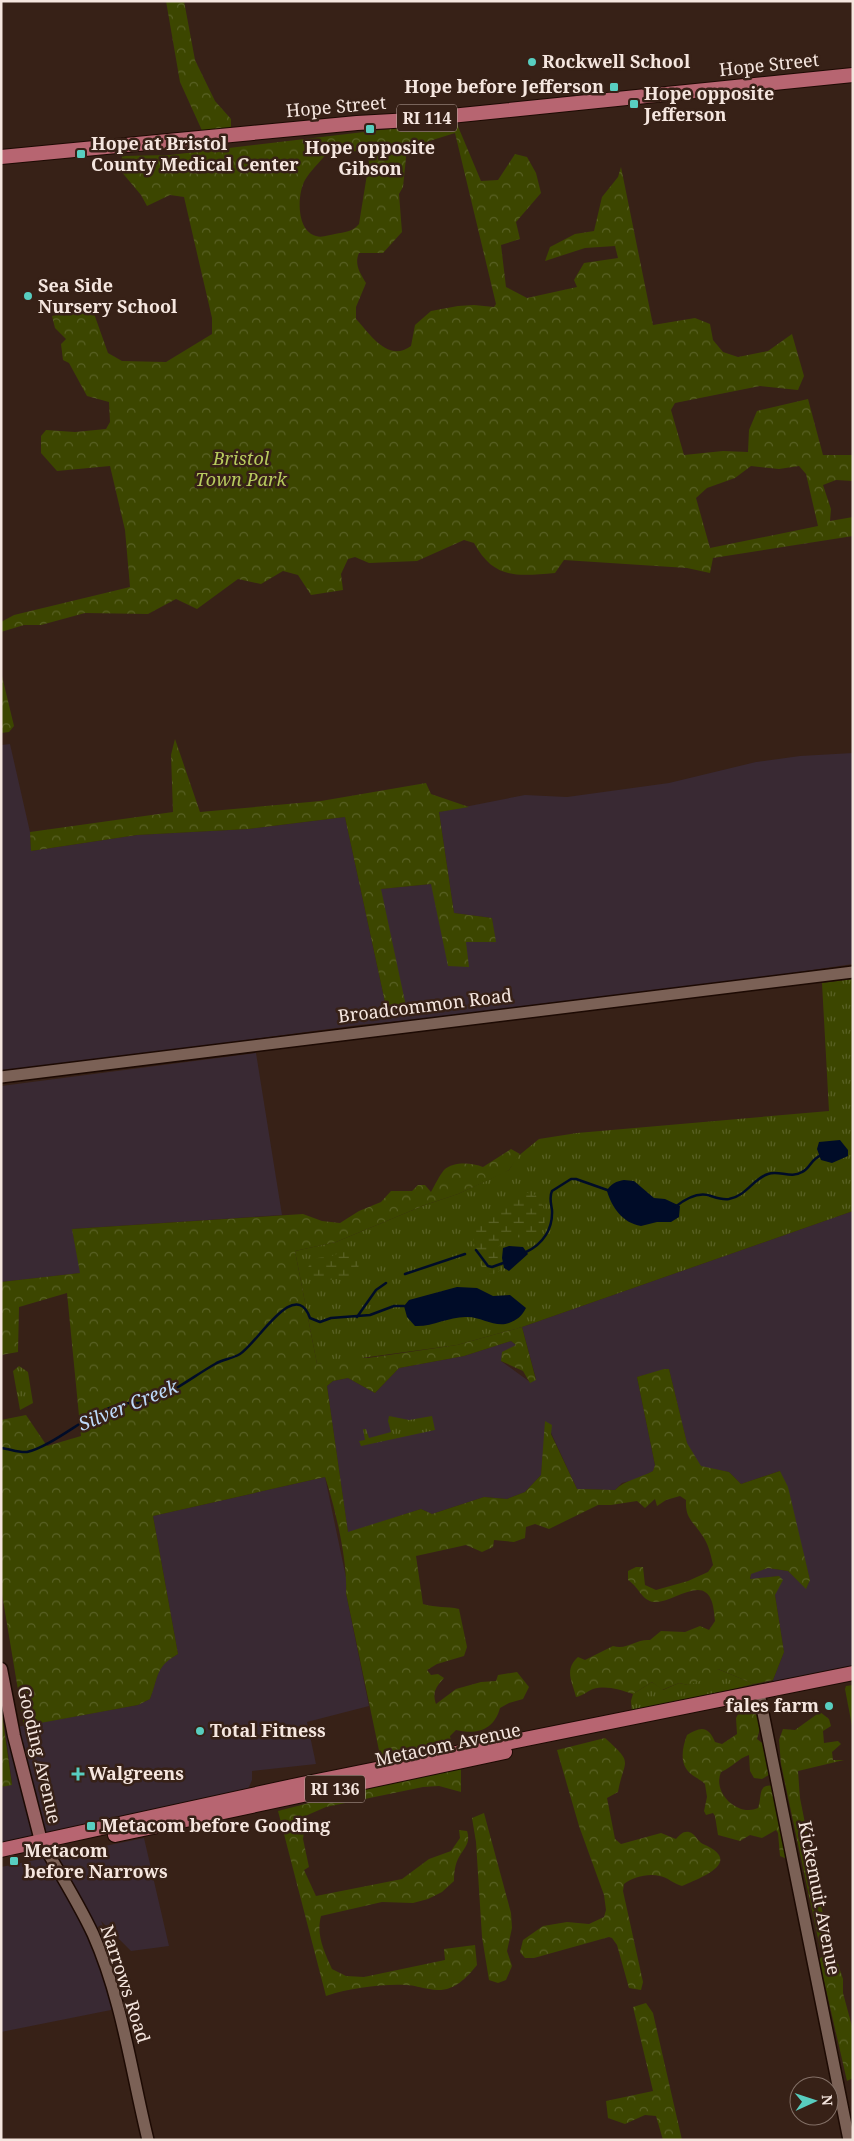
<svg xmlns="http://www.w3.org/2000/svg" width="854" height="2141" font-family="'Noto Serif',serif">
	<defs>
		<pattern id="grass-tufts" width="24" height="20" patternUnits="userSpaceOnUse" patternTransform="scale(1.25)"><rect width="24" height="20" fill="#3c4600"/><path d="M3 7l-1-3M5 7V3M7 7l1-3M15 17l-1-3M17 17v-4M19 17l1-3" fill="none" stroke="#596125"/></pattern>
		<pattern id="forest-crowns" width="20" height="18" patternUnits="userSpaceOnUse" patternTransform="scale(1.25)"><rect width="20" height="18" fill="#3c4600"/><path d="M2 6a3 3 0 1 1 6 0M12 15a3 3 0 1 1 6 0" fill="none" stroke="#596125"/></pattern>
		<pattern id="wetland-marsh" width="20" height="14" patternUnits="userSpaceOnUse" patternTransform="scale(1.25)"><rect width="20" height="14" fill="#3c4600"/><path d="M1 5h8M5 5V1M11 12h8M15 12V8" fill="none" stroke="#596125"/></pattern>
	</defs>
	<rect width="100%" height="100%" fill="#372117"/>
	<path fill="#392933" d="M 10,744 L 30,832 L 31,851 L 137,835 L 248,829 L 345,817 L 388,1016 L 406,1011 L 380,889 L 431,884 L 466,942 L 495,942 L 492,918 L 454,913 L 439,812 L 525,795 L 567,797 L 669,783 L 756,762 L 800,756 L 853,753 L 853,964 L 684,989 L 547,1003 L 462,1015 L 359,1025 L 1,1073 L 1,745 Z
		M 256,1053 L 282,1215 L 72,1229 L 81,1273 L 1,1282 L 1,1086 Z
		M 853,1211 L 853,1672 L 775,1688 L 773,1680 L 784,1652 L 775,1595 L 779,1576 L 750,1580 L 751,1573 L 768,1568 L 788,1571 L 806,1588 L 810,1580 L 780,1471 L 741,1484 L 729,1472 L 701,1467 L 687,1444 L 669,1369 L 637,1377 L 655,1465 L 653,1471 L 638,1479 L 622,1483 L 615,1490 L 577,1489 L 546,1422 L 541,1475 L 525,1492 L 507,1499 L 484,1497 L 432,1514 L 421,1509 L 348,1533 L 327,1386 L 333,1381 L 348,1378 L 375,1393 L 399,1368 L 464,1356 L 511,1341 L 516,1345 L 501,1361 L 530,1382 L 536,1379 L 522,1327 Z
		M 325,1477 L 347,1582 L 346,1593 L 369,1706 L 307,1722 L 316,1764 L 252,1771 L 252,1780 L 249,1787 L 243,1793 L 1,1843 L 1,1787 L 12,1784 L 5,1729 L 138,1705 L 150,1699 L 158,1673 L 165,1662 L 178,1654 L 153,1516 Z
		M 144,1838 L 169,1946 L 131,1951 L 101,1921 L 121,1973 L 111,2010 L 1,2032 L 1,1867 Z"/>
	<path fill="url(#grass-tufts)" d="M 853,979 L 853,1211 L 522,1327 L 457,1345 L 317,1364 L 295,1251 L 336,1242 L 425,1205 L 458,1194 L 509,1170 L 517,1157 L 539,1139 L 577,1133 L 829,1111 L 822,983 Z
		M 19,1366 L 28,1372 L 33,1403 L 20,1410 L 13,1371 Z
		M 389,1416 L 409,1420 L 432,1416 L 435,1430 L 361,1446 L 359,1441 L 365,1440 L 363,1429 L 366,1429 L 369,1438 L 391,1432 L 388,1421 Z
		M 718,1669 L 754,1684 L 632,1713 L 631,1701 L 633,1694 L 652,1682 L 663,1690 L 679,1683 L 688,1685 Z"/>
	<path fill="url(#forest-crowns)" fill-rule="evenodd" d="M 166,1 L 184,1 L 195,60 L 215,101 L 231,119 L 231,130 L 204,135 L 180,82 Z
		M 457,124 L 481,181 L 498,180 L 515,154 L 527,157 L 536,173 L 541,193 L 516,222 L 520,239 L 501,245 L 506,287 L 527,298 L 577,287 L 574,280 L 584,263 L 618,258 L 615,246 L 585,248 L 545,261 L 550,247 L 575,234 L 594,231 L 602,197 L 618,177 L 621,167 L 653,325 L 695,318 L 710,324 L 713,340 L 723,352 L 738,357 L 768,351 L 792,334 L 804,376 L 798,390 L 760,386 L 675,403 L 671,410 L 684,455 L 723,451 L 748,452 L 749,430 L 757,411 L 808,399 L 823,455 L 853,455 L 853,481 L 836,480 L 823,485 L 831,509 L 830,521 L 853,517 L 853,536 L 713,558 L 710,573 L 687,568 L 564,560 L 555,573 C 518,576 494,580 474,543 L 464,540 L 417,561 L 369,563 L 355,557 L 348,559 L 341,574 L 343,590 L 311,595 L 298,575 L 283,571 L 261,584 L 238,579 L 197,609 L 176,599 L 148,614 L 85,613 L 41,625 L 24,625 L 1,632 L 1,622 L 14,615 L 130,587 L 125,530 L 110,466 L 57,471 L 41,453 L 41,436 L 46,430 L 75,432 L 106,429 L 110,422 L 109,402 L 87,396 L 69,363 L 63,360 L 61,344 L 66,339 L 55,328 L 52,316 L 92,308 L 108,353 L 122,361 L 166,362 L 212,334 L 212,318 L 184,197 L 170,195 L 147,206 L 141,195 L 120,170 L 122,156 L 170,155 L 406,127 ZM 455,133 L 496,304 L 494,307 L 474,305 L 458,306 L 431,311 L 415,325 L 411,346 C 388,363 370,334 356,319 L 356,307 L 366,283 C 360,273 354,264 359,253 L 383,253 L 402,232 L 399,194 L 403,187 L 407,148 ZM 359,151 L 366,154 L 369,162 L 359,224 C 352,232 345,232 335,234 C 329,235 322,238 316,236 C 296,231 297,194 305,180 C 310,171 320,162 327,153 ZM 751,466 L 779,469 L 799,466 L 806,474 L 818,526 L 710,548 L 696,498 L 707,488 L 735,478 Z
		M 1,672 L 14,726 L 9,732 L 1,733 Z
		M 175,739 L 200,812 L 321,801 L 426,783 L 431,794 L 469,807 L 439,812 L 454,913 L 492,918 L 496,942 L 466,942 L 469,967 L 448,966 L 431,884 L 381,889 L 407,1011 L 388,1016 L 345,817 L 248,829 L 137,835 L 31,851 L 30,832 L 173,812 L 171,755 Z
		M 511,1149 L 520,1154 L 509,1170 L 504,1173 L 458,1194 L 425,1205 L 336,1242 L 295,1251 L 317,1364 L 346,1358 L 368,1358 L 457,1345 L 522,1327 L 536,1380 L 530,1383 L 523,1371 L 501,1361 L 502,1352 L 516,1345 L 511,1341 L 464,1356 L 399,1368 L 375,1393 L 348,1378 L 333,1381 L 327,1386 L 348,1532 L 421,1509 L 432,1514 L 484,1497 L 507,1499 L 525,1492 L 541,1475 L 545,1421 L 552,1425 L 551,1434 L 577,1489 L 615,1490 C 625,1480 640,1478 653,1471 L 655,1465 L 637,1377 L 664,1369 L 669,1369 L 687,1443 L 701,1466 L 729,1472 L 741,1484 L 780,1471 L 788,1487 L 810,1580 L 806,1589 L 788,1571 L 768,1568 L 751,1574 L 750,1579 L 779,1576 L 783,1580 L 775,1595 L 784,1652 L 773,1680 L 754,1684 L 718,1669 L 712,1677 L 688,1685 L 679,1683 L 662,1690 L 652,1682 L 633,1694 C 620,1690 607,1685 593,1689 C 587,1691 583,1696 576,1697 C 572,1681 564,1670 578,1657 L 585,1660 L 613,1646 C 628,1650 635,1639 650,1640 L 661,1631 L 685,1632 L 700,1626 L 709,1630 L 715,1621 C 714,1615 714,1608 712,1602 C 703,1574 672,1604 654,1602 C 642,1601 638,1586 628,1580 L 628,1571 L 636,1567 L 643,1567 L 645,1585 L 656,1590 L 688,1581 L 708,1572 L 713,1565 C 711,1555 708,1543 702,1535 C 693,1521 685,1519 686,1500 L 680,1496 L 666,1500 L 657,1506 L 655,1499 L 645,1508 L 637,1501 L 611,1505 L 598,1505 L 549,1529 L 535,1524 L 526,1527 L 525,1538 L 514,1542 L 494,1540 L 493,1547 L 482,1552 L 466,1545 L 416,1556 L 423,1604 C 436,1608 447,1606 459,1609 L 467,1647 L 464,1656 L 437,1664 L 427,1670 L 431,1675 L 438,1674 L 444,1678 C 436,1687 432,1692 436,1704 L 456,1689 L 481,1682 L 496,1681 L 498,1675 L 517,1672 L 529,1687 L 523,1699 L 509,1703 L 500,1708 C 494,1730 477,1735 456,1730 L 450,1736 L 452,1747 L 381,1760 L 346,1593 C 348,1562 335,1507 325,1477 L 153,1516 L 178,1654 C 155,1667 159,1676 150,1699 L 138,1705 L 24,1726 L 1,1588 L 1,1420 L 26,1415 L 47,1446 L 81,1436 L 67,1293 L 19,1307 L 18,1352 L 1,1355 L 1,1282 L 80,1273 L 72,1229 L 303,1214 L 322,1221 L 340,1223 L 359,1211 L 381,1202 L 391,1191 L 412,1191 L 418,1185 L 425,1185 L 431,1192 C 435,1185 439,1176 444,1170 C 454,1161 472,1163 483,1167 Z
		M 853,1685 L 853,1731 L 845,1689 L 846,1686 Z
		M 744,1704 C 767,1705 762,1723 757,1739 L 769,1748 L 777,1770 L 762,1779 L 754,1778 L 750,1771 L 749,1755 C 739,1758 731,1768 721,1772 C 712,1793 738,1817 758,1808 C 763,1793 756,1783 778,1786 L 787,1859 L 780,1856 L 778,1833 L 776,1830 L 762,1838 L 750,1835 L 740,1841 L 718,1835 L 715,1816 L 713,1813 L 706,1815 L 704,1811 L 707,1797 L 705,1784 C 701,1780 696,1778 691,1774 C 679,1765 682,1748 687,1735 C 700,1727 708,1725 715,1742 L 722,1744 L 737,1734 L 736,1718 Z
		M 1,1706 L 12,1785 L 1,1787 Z
		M 820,1712 L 829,1719 L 831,1726 L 823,1731 L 824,1743 L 838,1741 L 841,1744 L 832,1752 L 833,1760 L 844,1760 L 798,1771 L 800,1798 L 827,1935 L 825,1947 L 820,1948 L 781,1764 L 779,1740 L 783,1729 L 795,1730 Z
		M 605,1738 C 635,1765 624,1758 618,1792 L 607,1798 L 615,1839 L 621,1844 L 661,1833 L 676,1839 C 680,1835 683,1831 689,1832 C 695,1833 697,1841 703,1844 C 745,1862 700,1878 682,1886 C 674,1884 667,1877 660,1876 C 648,1873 633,1877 624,1884 L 623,1891 L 643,1982 L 641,1990 L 629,1988 L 617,1945 L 612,1938 L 609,1937 L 534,1958 L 525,1958 L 520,1952 L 523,1940 L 543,1926 L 567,1922 L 589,1924 L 604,1917 L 606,1910 L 604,1895 L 579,1826 L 557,1750 Z
		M 461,1764 L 461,1792 L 439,1786 L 423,1787 L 326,1807 L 303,1817 L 305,1823 L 303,1839 L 309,1867 L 304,1870 L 316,1896 L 402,1879 L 429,1859 L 451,1851 L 460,1838 L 459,1830 L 467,1831 C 471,1843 464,1848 459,1857 C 455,1864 454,1873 454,1881 L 442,1892 L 428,1899 L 413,1903 L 382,1902 L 321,1916 C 316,1935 324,1951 332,1969 L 346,1976 L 364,1977 L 445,1960 L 444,1949 L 475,1945 L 477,1965 C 464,1981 451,1994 429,1989 C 421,1988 414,1985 406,1985 C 380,1984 351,1988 326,1996 L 278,1811 Z
		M 484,1813 L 511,1913 L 512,1928 L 507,1951 L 512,1966 L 506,1980 L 498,1983 L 489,1980 L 482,1937 L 476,1842 L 472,1818 Z
		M 825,1955 L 832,1955 L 837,1961 L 843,1979 L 843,1993 L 853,2030 L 853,2078 L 847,2081 L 819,1959 Z
		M 646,2003 L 653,2013 L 682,2140 L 663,2140 L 656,2116 L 645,2115 L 625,2124 L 608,2118 L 606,2101 L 653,2091 L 633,2007 Z"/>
	<path fill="url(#wetland-marsh)" d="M 524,1192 L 536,1195 C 545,1207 548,1216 542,1231 C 530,1241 514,1234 501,1242 L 497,1250 L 499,1271 C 479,1286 472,1239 473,1228 C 479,1218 487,1219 496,1214 C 508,1208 511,1195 524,1192 Z
		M 349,1248 C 356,1252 360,1263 358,1270 C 350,1278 340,1278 330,1280 C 326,1281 322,1284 319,1284 C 308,1283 304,1266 313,1260 C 317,1257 322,1258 327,1257 C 335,1256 342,1251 349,1248 Z"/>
	<path fill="#000c28" d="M 840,1140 L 848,1150 L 848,1156 L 832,1163 L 821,1160 L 817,1149 L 819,1142 Z
		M 624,1180 L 634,1181 L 654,1198 L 665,1199 L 680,1206 L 679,1217 L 671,1222 L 657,1222 L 641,1226 C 623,1223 612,1208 607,1191 C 610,1184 617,1181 624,1180 Z
		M 509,1246 L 523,1247 L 528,1254 L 509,1271 L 504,1268 L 502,1258 L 503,1248 Z
		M 457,1287 L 477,1288 L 493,1296 L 510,1295 L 526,1308 C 522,1316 517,1320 509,1323 C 496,1328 481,1317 468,1317 C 449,1316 433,1327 415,1326 L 407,1317 L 404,1306 L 409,1300 Z"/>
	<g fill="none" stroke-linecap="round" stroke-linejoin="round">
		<path stroke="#000c28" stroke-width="2.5" d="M 675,1207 C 685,1199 698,1191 711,1196 C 717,1198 722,1200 729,1199 C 746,1196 753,1179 768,1174 C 779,1170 791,1179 802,1172 C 811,1168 810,1159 822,1155
			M 476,1250 L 488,1266 L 492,1267 L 506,1262
			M 526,1252 C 543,1244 553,1229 552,1210 C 551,1203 549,1197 552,1191 L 571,1179 L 576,1179 L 610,1191
			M 405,1274 L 465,1254
			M 357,1317 L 376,1290 L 386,1283
			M 1,1448 C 10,1449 19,1453 27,1452 C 47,1448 78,1423 98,1413 C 105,1410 115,1405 122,1404 C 130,1402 138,1404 145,1402 C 171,1395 192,1377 215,1364 C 223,1359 232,1359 240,1354 C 257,1344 295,1276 310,1318 L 320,1322 L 331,1318 L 370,1315 L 394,1306 L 404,1306"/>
		<defs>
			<path id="tertiary" d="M 1,1077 L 853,972
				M 759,1693 L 849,2140
				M 41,1841 C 59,1872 78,1902 93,1934 C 122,1999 131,2071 148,2140"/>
			<path id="secondary" d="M 1,1669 L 14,1736 L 41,1841"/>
			<path id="primary" d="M 1,157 L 357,123 L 411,120 L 853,75
				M 115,1835 L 505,1752
				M 1,1850 L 302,1784 L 853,1673"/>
		</defs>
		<use href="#tertiary" stroke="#1d0a03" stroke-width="14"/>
		<use href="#secondary" stroke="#1d0a03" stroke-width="15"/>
		<use href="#primary" stroke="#1d0a03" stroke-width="16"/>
		<use href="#tertiary" stroke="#7b6156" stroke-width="11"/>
		<use href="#secondary" stroke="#996364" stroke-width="12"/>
		<use href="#primary" stroke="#b76571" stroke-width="14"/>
	</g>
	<g fill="#58cec0" stroke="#372117" stroke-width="2">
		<circle cx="532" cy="62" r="5"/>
		<rect x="609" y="82" width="10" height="10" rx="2.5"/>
		<rect x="629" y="99" width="10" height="10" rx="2.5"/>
		<rect x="365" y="124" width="10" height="10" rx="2.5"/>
		<rect x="76" y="149" width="10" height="10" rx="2.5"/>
		<circle cx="28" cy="296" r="5"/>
		<circle cx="829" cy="1706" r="5"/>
		<circle cx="200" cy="1731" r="5"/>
		<path d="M75.5 1766.5h5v5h5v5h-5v5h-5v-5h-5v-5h5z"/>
		<rect x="86" y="1821" width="10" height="10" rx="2.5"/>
		<rect x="9" y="1856" width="10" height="10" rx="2.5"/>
	</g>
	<g text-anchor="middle" stroke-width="5" stroke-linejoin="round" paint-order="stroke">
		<g fill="#372117" stroke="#bcaba3" stroke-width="1">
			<rect x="397" y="104.5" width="60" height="27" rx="4"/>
			<rect x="305" y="1775.5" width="60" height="27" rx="4"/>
		</g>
		<g font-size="16" font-weight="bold" fill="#f5e6df">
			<text x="427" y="124">RI 114</text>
			<text x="335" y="1795">RI 136</text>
		</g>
		<g font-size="18" font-weight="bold" fill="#f5e6df" stroke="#372117" text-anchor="start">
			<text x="542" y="68">Rockwell School</text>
			<text x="604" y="93" text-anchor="end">Hope before Jefferson</text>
			<text x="644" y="100">Hope opposite<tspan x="644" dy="21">Jefferson</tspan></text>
			<text x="91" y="150">Hope at Bristol<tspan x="91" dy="21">County Medical Center</tspan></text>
			<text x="370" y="154" text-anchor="middle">Hope opposite<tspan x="370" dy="21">Gibson</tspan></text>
			<text x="38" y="292">Sea Side<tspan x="38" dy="21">Nursery School</tspan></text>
			<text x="819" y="1712" text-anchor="end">fales farm</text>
			<text x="210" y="1737">Total Fitness</text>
			<text x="88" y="1780">Walgreens</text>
			<text x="101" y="1832">Metacom before Gooding</text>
			<text x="24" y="1857">Metacom<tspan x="24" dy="21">before Narrows</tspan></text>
		</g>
		<g font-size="18" fill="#f5e6df" stroke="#372117">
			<text transform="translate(769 65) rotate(-6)" y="6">Hope Street</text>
			<text transform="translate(336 107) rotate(-5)" y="6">Hope Street</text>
			<text transform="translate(425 1006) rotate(-7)" y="6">Broadcommon Road</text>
			<text transform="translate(448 1745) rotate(-12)" y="6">Metacom Avenue</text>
			<text transform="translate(39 1755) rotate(77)" y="6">Gooding Avenue</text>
			<text transform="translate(819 1898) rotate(79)" y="6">Kickemuit Avenue</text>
			<text transform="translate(125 1984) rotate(72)" y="6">Narrows Road</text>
		</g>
		<g font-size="18" font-style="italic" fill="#b7cb5e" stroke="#372117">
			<text x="241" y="465">Bristol<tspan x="241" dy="21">Town Park</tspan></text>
		</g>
		<g font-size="19" font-style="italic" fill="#bdd9fa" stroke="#372117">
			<text transform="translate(128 1405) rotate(-22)" y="7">Silver Creek</text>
		</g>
	</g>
	<rect width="854" height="2141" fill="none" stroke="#f5e6df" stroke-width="5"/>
	<g transform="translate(814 2101) rotate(87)"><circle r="24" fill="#372117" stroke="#837067"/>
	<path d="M0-4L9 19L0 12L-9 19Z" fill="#58cec0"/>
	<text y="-8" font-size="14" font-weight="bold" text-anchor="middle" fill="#f5e6df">N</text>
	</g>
</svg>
